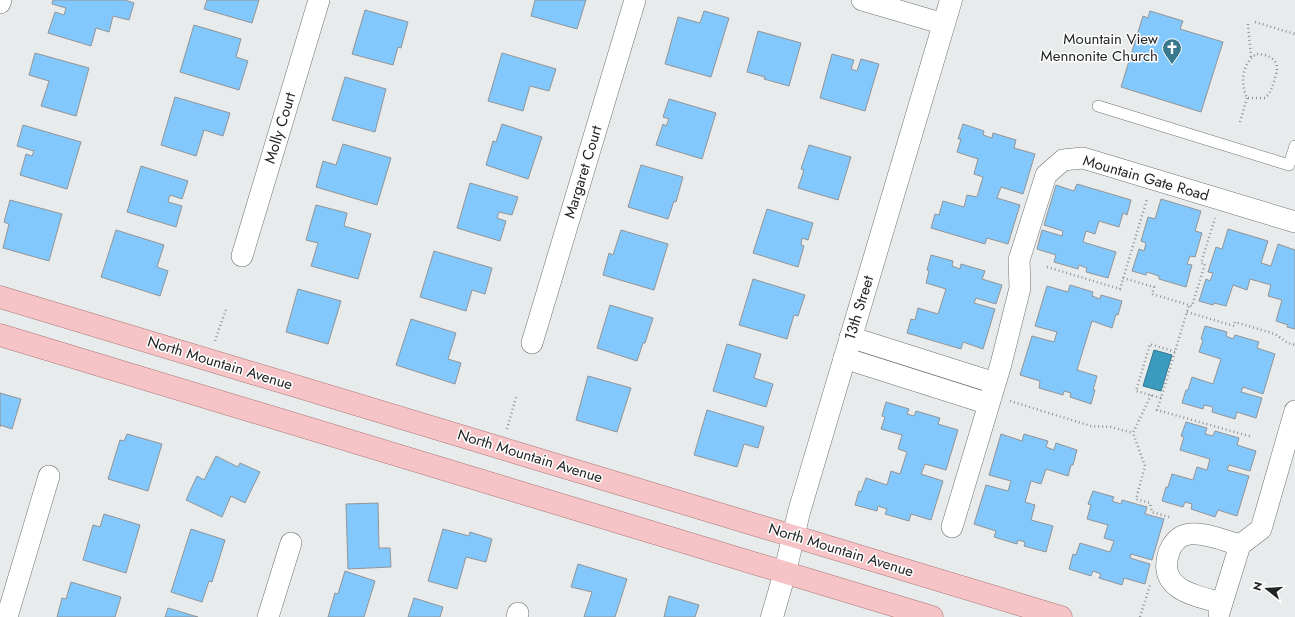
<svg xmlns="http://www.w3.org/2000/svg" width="1295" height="617" font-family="Jost,sans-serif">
	<rect width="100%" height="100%" fill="#e8ebec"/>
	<path fill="#3a9bbf" stroke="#337791" d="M 1154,350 L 1172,355 L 1161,391 L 1143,386 Z"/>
	<path fill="#82c8fd" stroke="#929496" d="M 53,0 L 125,0 L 134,3 L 129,20 L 113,16 L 109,32 L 96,28 L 91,46 L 48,33 L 55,12 L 64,15 L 66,8 L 52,4 Z
		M 207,0 L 259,0 L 252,23 L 204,9 Z
		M 535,0 L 586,0 L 577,29 L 531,16 Z
		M 365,10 L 408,22 L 401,48 L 398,47 L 393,65 L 352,54 Z
		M 704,11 L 729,18 L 711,77 L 665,64 L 678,17 L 700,23 Z
		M 1150,11 L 1183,21 L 1180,29 L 1223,42 L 1201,112 L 1121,87 L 1143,16 L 1148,18 Z
		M 194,25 L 241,39 L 236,57 L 248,61 L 239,90 L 180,72 Z
		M 758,31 L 801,43 L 789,86 L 764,79 L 765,77 L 747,72 Z
		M 35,53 L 89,68 L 76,116 L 41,106 L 49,81 L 29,75 Z
		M 502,53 L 556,69 L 549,91 L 530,86 L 523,111 L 488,101 Z
		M 832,54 L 854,60 L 851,69 L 857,71 L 861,59 L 879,64 L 865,111 L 820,98 Z
		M 345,77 L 386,89 L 375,132 L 332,120 Z
		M 175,97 L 230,113 L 223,136 L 204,130 L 196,156 L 161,145 Z
		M 669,99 L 716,113 L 702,159 L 656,145 L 663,124 L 666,126 L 669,119 L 663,117 Z
		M 502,124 L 542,137 L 528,179 L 486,165 L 493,141 L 496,142 Z
		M 963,124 L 984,131 L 983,135 L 992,138 L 993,133 L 1016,140 L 1014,148 L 1035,154 L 1023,194 L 1001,187 L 997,198 L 1020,205 L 1008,244 L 987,238 L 985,244 L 931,228 L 935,214 L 939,215 L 943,201 L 964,207 L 967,195 L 977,197 L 983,177 L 974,174 L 978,159 L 957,152 L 961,139 L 958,139 Z
		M 23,125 L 81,142 L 67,189 L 20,175 L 26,154 L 32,156 L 34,151 L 17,146 Z
		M 343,144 L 391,158 L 377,205 L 316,187 L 323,161 L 336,165 Z
		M 809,145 L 851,157 L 838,200 L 798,188 L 804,170 L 801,169 Z
		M 641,165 L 683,177 L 676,202 L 674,201 L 668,219 L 628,207 Z
		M 141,166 L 188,181 L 182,199 L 170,195 L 168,202 L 182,206 L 176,227 L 127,212 Z
		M 470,183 L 518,197 L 512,215 L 499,212 L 497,218 L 506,221 L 500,241 L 457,228 Z
		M 1077,184 L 1131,200 L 1127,215 L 1123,213 L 1119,227 L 1099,221 L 1095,234 L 1086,231 L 1083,242 L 1116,252 L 1108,278 L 1086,272 L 1087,268 L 1079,265 L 1078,269 L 1054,262 L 1056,255 L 1037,249 L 1042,230 L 1062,236 L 1063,231 L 1044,225 L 1056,185 L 1074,191 Z
		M 1161,199 L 1201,211 L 1195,231 L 1202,233 L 1195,257 L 1190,256 L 1187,264 L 1192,265 L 1186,287 L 1159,279 L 1159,276 L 1147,272 L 1146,275 L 1132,271 L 1139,249 L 1144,251 L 1146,243 L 1141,241 L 1148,217 L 1155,219 Z
		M 10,200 L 62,214 L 49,261 L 3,248 L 9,224 L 4,222 Z
		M 316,205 L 347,213 L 344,226 L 371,234 L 358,279 L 311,266 L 318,243 L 306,240 Z
		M 767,209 L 813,223 L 808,240 L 802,238 L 801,245 L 804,246 L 798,267 L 753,253 Z
		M 1228,229 L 1268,241 L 1261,263 L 1271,266 L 1278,244 L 1295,250 L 1295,329 L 1287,327 L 1288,325 L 1276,321 L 1282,300 L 1268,296 L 1271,285 L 1250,279 L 1247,290 L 1233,285 L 1226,306 L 1214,303 L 1213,305 L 1199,301 L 1206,279 L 1210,281 L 1213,273 L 1208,272 L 1216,247 L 1222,249 Z
		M 116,230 L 164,245 L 157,267 L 168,271 L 160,296 L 101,277 Z
		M 621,230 L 668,244 L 654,290 L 603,275 L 609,253 L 613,255 Z
		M 434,251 L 492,268 L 485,294 L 472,290 L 466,311 L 420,297 Z
		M 931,255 L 953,261 L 952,266 L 960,269 L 961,264 L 985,271 L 982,279 L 1002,285 L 996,304 L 976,298 L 974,303 L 995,309 L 983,349 L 963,342 L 961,349 L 907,333 L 911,319 L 915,320 L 918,308 L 938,314 L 946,289 L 926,283 L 929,271 L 927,270 Z
		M 753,279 L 805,295 L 798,316 L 794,315 L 787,339 L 739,325 Z
		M 1070,285 L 1093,292 L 1092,296 L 1100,299 L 1101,295 L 1122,301 L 1118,315 L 1116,314 L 1112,328 L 1092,321 L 1077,370 L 1097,376 L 1093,390 L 1095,390 L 1091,404 L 1070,397 L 1071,393 L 1064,391 L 1063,395 L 1039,388 L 1040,381 L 1020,375 L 1032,336 L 1054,342 L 1057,332 L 1035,326 L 1047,286 L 1068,292 Z
		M 298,289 L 341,301 L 328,344 L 286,332 Z
		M 610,305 L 653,318 L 645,343 L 643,343 L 637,361 L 597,348 Z
		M 411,319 L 456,333 L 448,359 L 461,363 L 455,384 L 396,365 Z
		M 1205,326 L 1227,332 L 1226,336 L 1233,339 L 1235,335 L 1259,342 L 1257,348 L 1275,354 L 1263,394 L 1243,387 L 1241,392 L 1262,398 L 1256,418 L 1237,412 L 1235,419 L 1212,412 L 1213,407 L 1204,405 L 1203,409 L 1182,403 L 1186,390 L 1188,390 L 1192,377 L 1213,384 L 1221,359 L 1199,352 L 1203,340 L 1201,339 Z
		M 727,344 L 761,354 L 754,378 L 773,384 L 766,407 L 713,391 Z
		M 588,376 L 631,388 L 617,432 L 576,420 Z
		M 0,393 L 21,399 L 12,429 L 0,425 L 0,427 Z
		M 886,402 L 909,409 L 907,414 L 914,416 L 916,411 L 940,418 L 938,424 L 958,430 L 946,470 L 925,464 L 921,474 L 943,481 L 931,520 L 911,514 L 909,521 L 885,514 L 887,509 L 878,506 L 877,511 L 855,505 L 859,491 L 861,492 L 866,478 L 887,485 L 891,471 L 900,474 L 907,452 L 898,449 L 902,435 L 881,429 L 885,417 L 882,416 Z
		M 707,410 L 764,427 L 758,448 L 744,444 L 737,467 L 694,455 Z
		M 1186,422 L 1207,428 L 1205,434 L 1213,436 L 1215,431 L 1239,438 L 1237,445 L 1256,451 L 1250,471 L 1229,465 L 1227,470 L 1249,476 L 1237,516 L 1218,510 L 1215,517 L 1191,509 L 1192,504 L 1185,502 L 1183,507 L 1162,501 L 1166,487 L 1168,487 L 1172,474 L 1193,480 L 1197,467 L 1207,470 L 1210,459 L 1180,450 L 1184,437 L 1181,436 Z
		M 127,434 L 162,444 L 148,491 L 108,479 L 120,440 L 124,441 Z
		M 1001,434 L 1022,441 L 1024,434 L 1048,441 L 1046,447 L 1054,450 L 1056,443 L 1077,450 L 1073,465 L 1071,465 L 1068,476 L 1046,469 L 1041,484 L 1031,481 L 1025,502 L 1035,505 L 1031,520 L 1053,526 L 1046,552 L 1024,546 L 1025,542 L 1018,540 L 1017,544 L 994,537 L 996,531 L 974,524 L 986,485 L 1008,491 L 1011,481 L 989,475 Z
		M 216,456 L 238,467 L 240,463 L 260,472 L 245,503 L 231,496 L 222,517 L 186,500 L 197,476 L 204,480 Z
		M 1093,491 L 1114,497 L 1112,501 L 1121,504 L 1122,500 L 1147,507 L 1145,514 L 1164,519 L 1152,560 L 1131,554 L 1130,558 L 1150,564 L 1145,584 L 1124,578 L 1122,585 L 1099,578 L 1101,574 L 1093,571 L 1091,576 L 1069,569 L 1073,554 L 1076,555 L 1080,543 L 1110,552 L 1114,541 L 1104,538 L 1108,525 L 1087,519 L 1091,505 L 1088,504 Z
		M 378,503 L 379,548 L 390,548 L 391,567 L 348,569 L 346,504 Z
		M 104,514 L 140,525 L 126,573 L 83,560 L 93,525 L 100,527 Z
		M 191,529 L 225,540 L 212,582 L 209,581 L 202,602 L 171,592 Z
		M 443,529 L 469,536 L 470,532 L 492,539 L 486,562 L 466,557 L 457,589 L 428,581 Z
		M 578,564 L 627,579 L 615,617 L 584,617 L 592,592 L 571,587 Z
		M 345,571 L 375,581 L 364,617 L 328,617 L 335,593 L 338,594 Z
		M 71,582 L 121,597 L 115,617 L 57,617 L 62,598 L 66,599 Z
		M 669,596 L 699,605 L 695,617 L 664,617 Z
		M 414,598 L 443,607 L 440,617 L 408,617 Z
		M 168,608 L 198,617 L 165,617 Z"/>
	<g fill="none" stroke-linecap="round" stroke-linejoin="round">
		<defs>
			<path id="lane" d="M 1098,106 L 1289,165 L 1295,146"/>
			<path id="street" d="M 862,0 L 944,24
				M 0,3 L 1,0
				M 242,256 L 319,0
				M 850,337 L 995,383
				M 532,343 L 635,0
				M 844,358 L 989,404
				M 952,527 L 1001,364 L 1020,288 L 1019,260 L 1046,175 L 1063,160 L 1083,158 L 1295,222
				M 1221,603 C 1194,595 1157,590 1169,552 C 1172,544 1178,537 1185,535 C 1200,530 1225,541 1240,545
				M 1219,613 L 1240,545 L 1261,529 L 1295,411
				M 7,617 L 49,476
				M 268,617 L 291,543
				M 517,617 L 518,613"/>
			<path id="secondary" d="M 772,617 L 785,572 L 799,512 L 951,0"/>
			<path id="primary" d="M 0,297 L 1061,617
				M 0,335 L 932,617"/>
		</defs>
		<use href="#lane" stroke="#6f7072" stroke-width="12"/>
		<use href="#street" stroke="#6f7072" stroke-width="22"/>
		<use href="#secondary" stroke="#6f7072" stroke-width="23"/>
		<use href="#primary" stroke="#a87375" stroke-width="23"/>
		<path stroke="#909394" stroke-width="2.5" stroke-dasharray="1 3" stroke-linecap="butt" d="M 1255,22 L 1295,34
			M 1248,24 L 1251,57
			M 1257,54 C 1266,54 1278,58 1277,70 C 1277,72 1275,76 1275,79 C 1272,87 1271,93 1265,98 L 1247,98 C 1240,84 1242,62 1257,54 Z
			M 1240,122 L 1247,98
			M 1047,267 L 1120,289 L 1147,199
			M 1123,278 L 1154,287 L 1152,294 L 1189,305
			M 1187,312 L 1234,326 L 1235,322 L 1275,334 L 1288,343 L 1295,345
			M 215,341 L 226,309
			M 1175,352 L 1150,344 L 1136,391 L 1161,398 L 1189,305 L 1192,306 L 1205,264 L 1201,263 L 1215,218
			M 1151,395 L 1133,433 L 1145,466 L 1136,499 L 1150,503 L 1152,512 L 1169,517
			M 1161,398 L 1157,410 L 1252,437
			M 1010,401 L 1091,426 L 1111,427 L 1133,433
			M 507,429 L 516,397
			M 1140,617 L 1150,585"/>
		<use href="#lane" stroke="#fff" stroke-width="11"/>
		<use href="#street" stroke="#fff" stroke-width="21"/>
		<use href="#secondary" stroke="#fff" stroke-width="22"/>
		<use href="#primary" stroke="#f6c4c6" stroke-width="22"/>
	</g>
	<defs>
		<symbol id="church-pin" viewBox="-11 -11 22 30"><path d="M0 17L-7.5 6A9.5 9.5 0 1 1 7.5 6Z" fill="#3a788d" stroke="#fff"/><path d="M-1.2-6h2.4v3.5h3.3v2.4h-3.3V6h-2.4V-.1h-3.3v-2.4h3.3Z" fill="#fff"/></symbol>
	</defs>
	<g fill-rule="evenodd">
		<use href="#church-pin" x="1161" y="37" width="22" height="30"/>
	</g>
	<g text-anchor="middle" stroke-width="3" stroke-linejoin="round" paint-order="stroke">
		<g font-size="15" fill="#232425" stroke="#fff" text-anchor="end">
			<text x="1158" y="44">Mountain View<tspan x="1158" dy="17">Mennonite Church</tspan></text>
		</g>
		<g font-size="15" fill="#232425" stroke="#fff">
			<text transform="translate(280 128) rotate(-73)" y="5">Molly Court</text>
			<text transform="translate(583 172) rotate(-73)" y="5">Margaret Court</text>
			<text transform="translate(1146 178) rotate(16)" y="5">Mountain Gate Road</text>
			<text transform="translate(859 308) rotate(-73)" y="5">13th Street</text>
			<text transform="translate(220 363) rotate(17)" y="5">North Mountain Avenue</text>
			<text transform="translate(530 456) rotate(17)" y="5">North Mountain Avenue</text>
			<text transform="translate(841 550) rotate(17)" y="5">North Mountain Avenue</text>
		</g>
	</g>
	<g transform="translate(1267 589) rotate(287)" stroke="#ffffff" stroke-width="3" paint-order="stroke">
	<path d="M0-3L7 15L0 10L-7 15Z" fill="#232425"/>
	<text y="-6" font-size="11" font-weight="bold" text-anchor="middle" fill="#232425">N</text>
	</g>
</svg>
